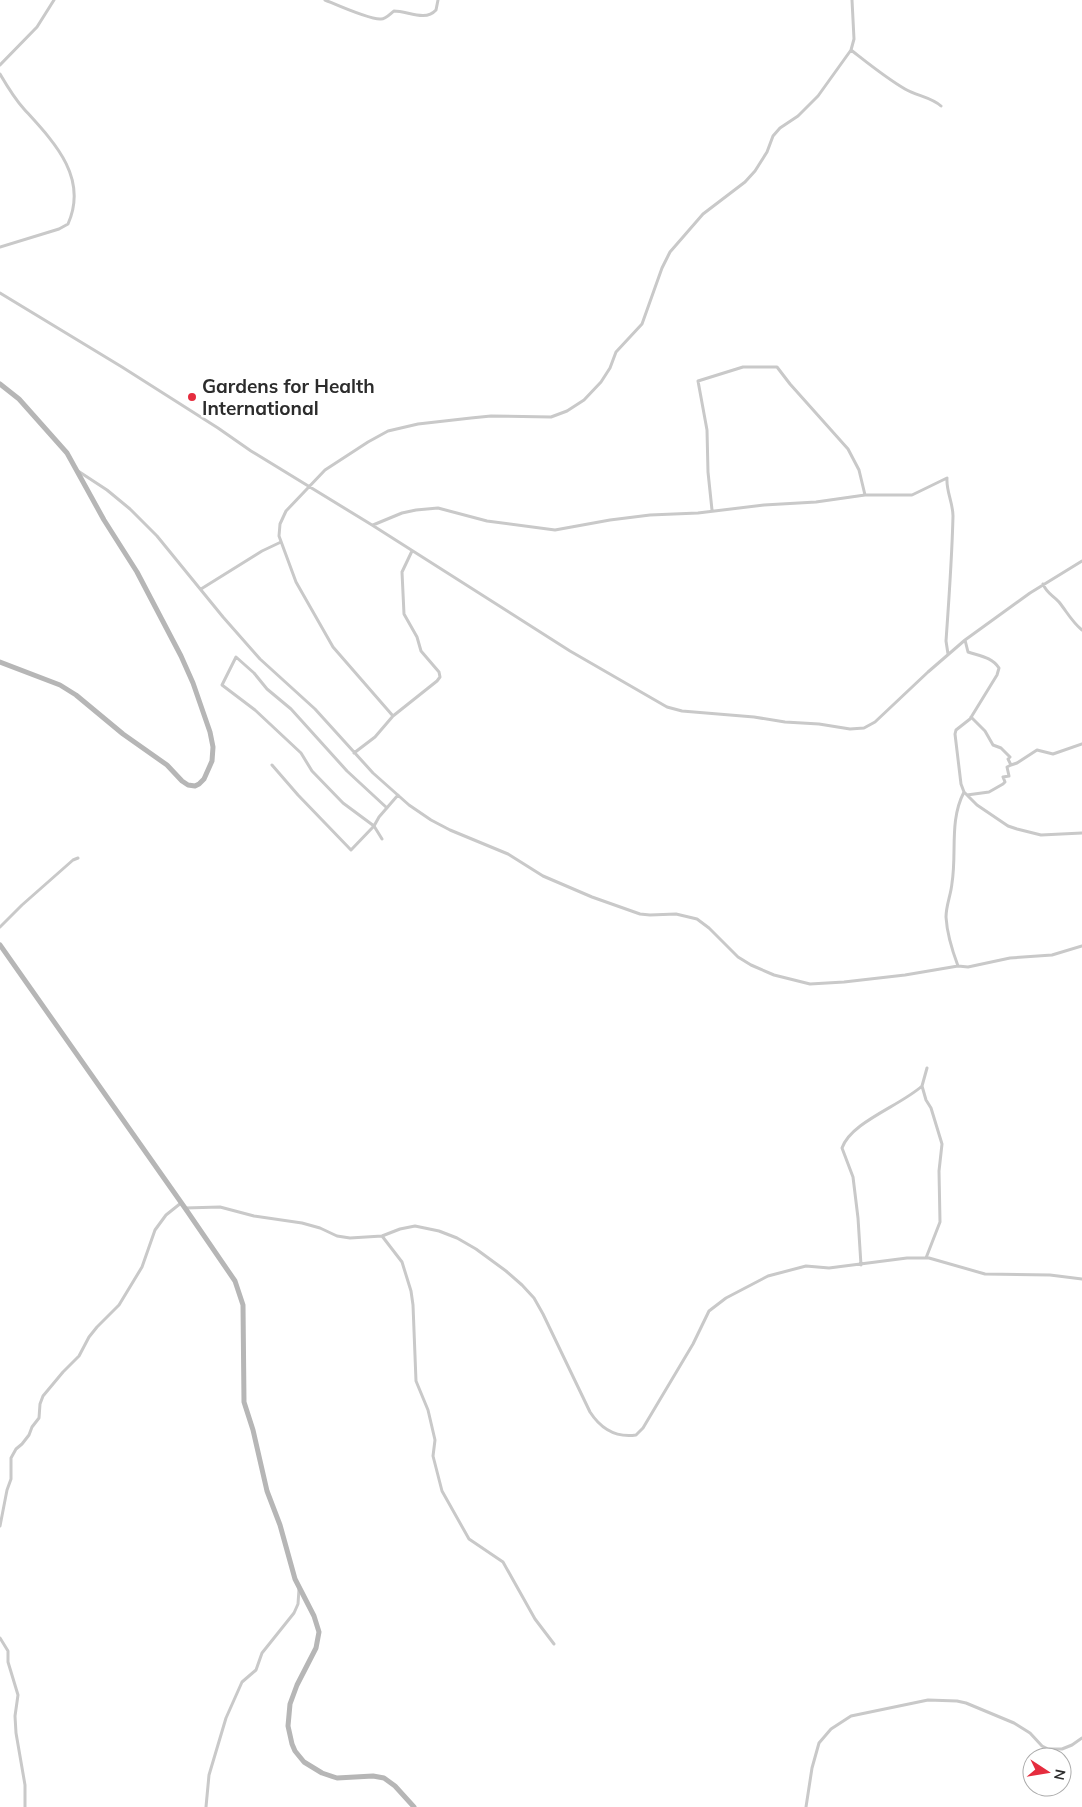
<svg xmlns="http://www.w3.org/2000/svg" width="1082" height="1807" font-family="Mulish,sans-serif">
	<rect width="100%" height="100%" fill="#fff"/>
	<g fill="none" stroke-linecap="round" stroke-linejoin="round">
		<path stroke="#c9c9c9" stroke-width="3" d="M 325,0 C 337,5 370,20 381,19 C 386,19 391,13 394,11 C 408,11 425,22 436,10 L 438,0
			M 851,50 C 869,64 886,78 905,89 C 917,96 931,97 941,106
			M 0,65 L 37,27 L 54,0
			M 0,74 C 7,86 15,99 24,109 C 53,141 89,177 68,224 L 59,229 L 0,247
			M 0,293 L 122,367 L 218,428 L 251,451 L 372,525 L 570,651 L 667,707 L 682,711 L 754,717 L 785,722 L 819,724 L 850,729 L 864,728 L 875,722 L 928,672 L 965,640 L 1030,593 L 1082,561
			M 78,471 L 107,490 L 130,509 L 157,536 L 223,617 L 260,659 L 315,709 L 373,773 L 409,805 L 431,820 L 450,830 L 508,854 L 543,876 L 592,897 L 640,914 L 650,915 L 676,914 L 697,919 L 709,928 L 738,957 L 751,965 L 774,975 L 810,984 L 844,982 L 905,975 L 958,966 L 968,967 L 1010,958 L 1052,955 L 1082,946
			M 712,510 L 708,472 L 707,430 L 698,381 L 743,367 L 777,367 L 790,384 L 848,449 L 859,470 L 865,495
			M 373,525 L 402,513 L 416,510 L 438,508 L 487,521 L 555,530 L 610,520 L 650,515 L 698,513 L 764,505 L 816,502 L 865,495 L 912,495 L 947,478 C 946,491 953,503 953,516 C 952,558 949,599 946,641 L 948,654
			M 1043,584 C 1047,594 1053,595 1059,602 C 1067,612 1072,622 1082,630
			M 201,589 L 262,551 L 281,542
			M 965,640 L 968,652 C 980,656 992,657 999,668 L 997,675 L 970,719 L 956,730 L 955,734 L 961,784 L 964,792 L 977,805 L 1008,826 L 1017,829 L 1041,835 L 1082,833
			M 393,716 L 333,647 L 296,582 L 279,536 L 280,524 L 286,511 L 325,470 L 368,442 L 388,431 L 418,424 L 471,418 L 491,416 L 551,417 L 567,411 L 584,400 L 601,382 L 610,368 L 616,352 L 642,324 L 662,268 L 670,252 L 703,214 L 745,182 L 755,171 L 767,152 L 773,136 L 780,128 L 798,116 L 818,96 L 851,50 L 854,39 L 852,0
			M 971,717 L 985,731 L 993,745 L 1001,748 L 1010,757 L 1008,759 L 1011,765 L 1017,763 L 1037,750 L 1053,754 L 1082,744
			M 354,753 L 375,737 L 393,716 L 437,681 L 440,677 L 439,672 L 421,651 L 417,637 L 404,614 L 402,572 L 412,551
			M 272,765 L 298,795 L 351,850 L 374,826 L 379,817 L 398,795
			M 967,795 L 989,792 L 1003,784 L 1005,782 L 1003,777 L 1009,776 L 1007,767 L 1011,765
			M 382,839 L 374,826 L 343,803 L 312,771 L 301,753 L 255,710 L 222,685 L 236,657 L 254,673 L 267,689 L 291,709 L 347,771 L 387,808
			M 0,927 L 22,905 L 73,860 L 78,858
			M 958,966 C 952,950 947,934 946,917 C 946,905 951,895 952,883 C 957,852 949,821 964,792
			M 922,1086 L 926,1100 L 931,1108 L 942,1144 L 939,1171 L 940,1222 L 926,1258
			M 185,1208 L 220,1207 L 254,1216 L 302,1223 L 320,1228 L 337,1236 L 350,1238 L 382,1236 L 400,1229 L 415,1226 L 439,1231 L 457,1238 L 476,1249 L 506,1271 L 522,1285 L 534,1298 L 543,1314 L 590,1412 C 601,1429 615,1438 636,1435 L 643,1428 L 693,1344 L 709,1311 L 726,1298 L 768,1276 L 806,1266 L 829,1268 L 907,1258 L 929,1258 L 985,1274 L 1050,1275 L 1082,1279
			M 382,1236 L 402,1262 L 411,1291 L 413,1305 L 416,1381 L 428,1410 L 435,1440 L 433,1456 L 442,1491 L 469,1539 L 503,1562 L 535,1619 L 554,1644
			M 861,1265 L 858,1218 L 853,1177 L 842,1148 C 851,1122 900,1106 922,1086 L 927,1068
			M 0,1526 L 7,1490 L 11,1479 L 11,1458 L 16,1449 L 22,1444 L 29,1435 L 32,1427 L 39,1418 L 40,1404 L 43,1396 L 63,1372 L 79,1356 L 89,1337 L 97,1327 L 119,1305 L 142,1267 L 155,1230 L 166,1215 L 181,1203
			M 0,1638 L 8,1651 L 8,1662 L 18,1695 L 15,1716 L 16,1733 L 25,1785 L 25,1807
			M 206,1807 L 209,1775 L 226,1718 L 242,1682 L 256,1670 L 262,1653 L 294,1613 L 298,1604 L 299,1589
			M 806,1807 L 812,1768 L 819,1743 L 831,1729 L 851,1716 L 928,1700 L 957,1701 L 966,1703 L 1014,1723 L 1030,1733 L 1042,1746 L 1048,1749 L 1062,1749 L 1072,1745 L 1082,1738"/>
		<path stroke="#b6b6b6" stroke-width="5" d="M 0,384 L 19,399 L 67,453 L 104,520 L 137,572 L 181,656 L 193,683 L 210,732 L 213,747 L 212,761 L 204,779 L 199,784 L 195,786 L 188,785 L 182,781 L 167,765 L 123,734 L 76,695 L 60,685 L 0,662
			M 0,945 L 185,1208 L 235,1281 L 243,1305 L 244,1402 L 253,1430 L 267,1491 L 280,1525 L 295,1579 L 314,1616 L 319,1632 L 316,1648 L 297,1685 L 290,1704 L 288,1726 L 292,1744 L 295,1751 L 304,1762 L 322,1773 L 337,1778 L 373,1776 L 384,1778 L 395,1786 L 414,1807"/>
	</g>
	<circle fill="#e52c3e" stroke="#fff" stroke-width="2" cx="192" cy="397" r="5"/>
	<g text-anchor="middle" stroke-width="5" stroke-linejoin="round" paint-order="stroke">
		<g font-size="19" font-weight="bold" fill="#2c2c2c" stroke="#fff" text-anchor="start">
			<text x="202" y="393">Gardens for Health<tspan x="202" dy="22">International</tspan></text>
		</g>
	</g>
	<g transform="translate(1047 1772) rotate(102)"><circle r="24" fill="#ffffff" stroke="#ababab"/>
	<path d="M0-4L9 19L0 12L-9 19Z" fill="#e52c3e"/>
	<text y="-8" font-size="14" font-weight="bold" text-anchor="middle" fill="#2c2c2c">N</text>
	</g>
</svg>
